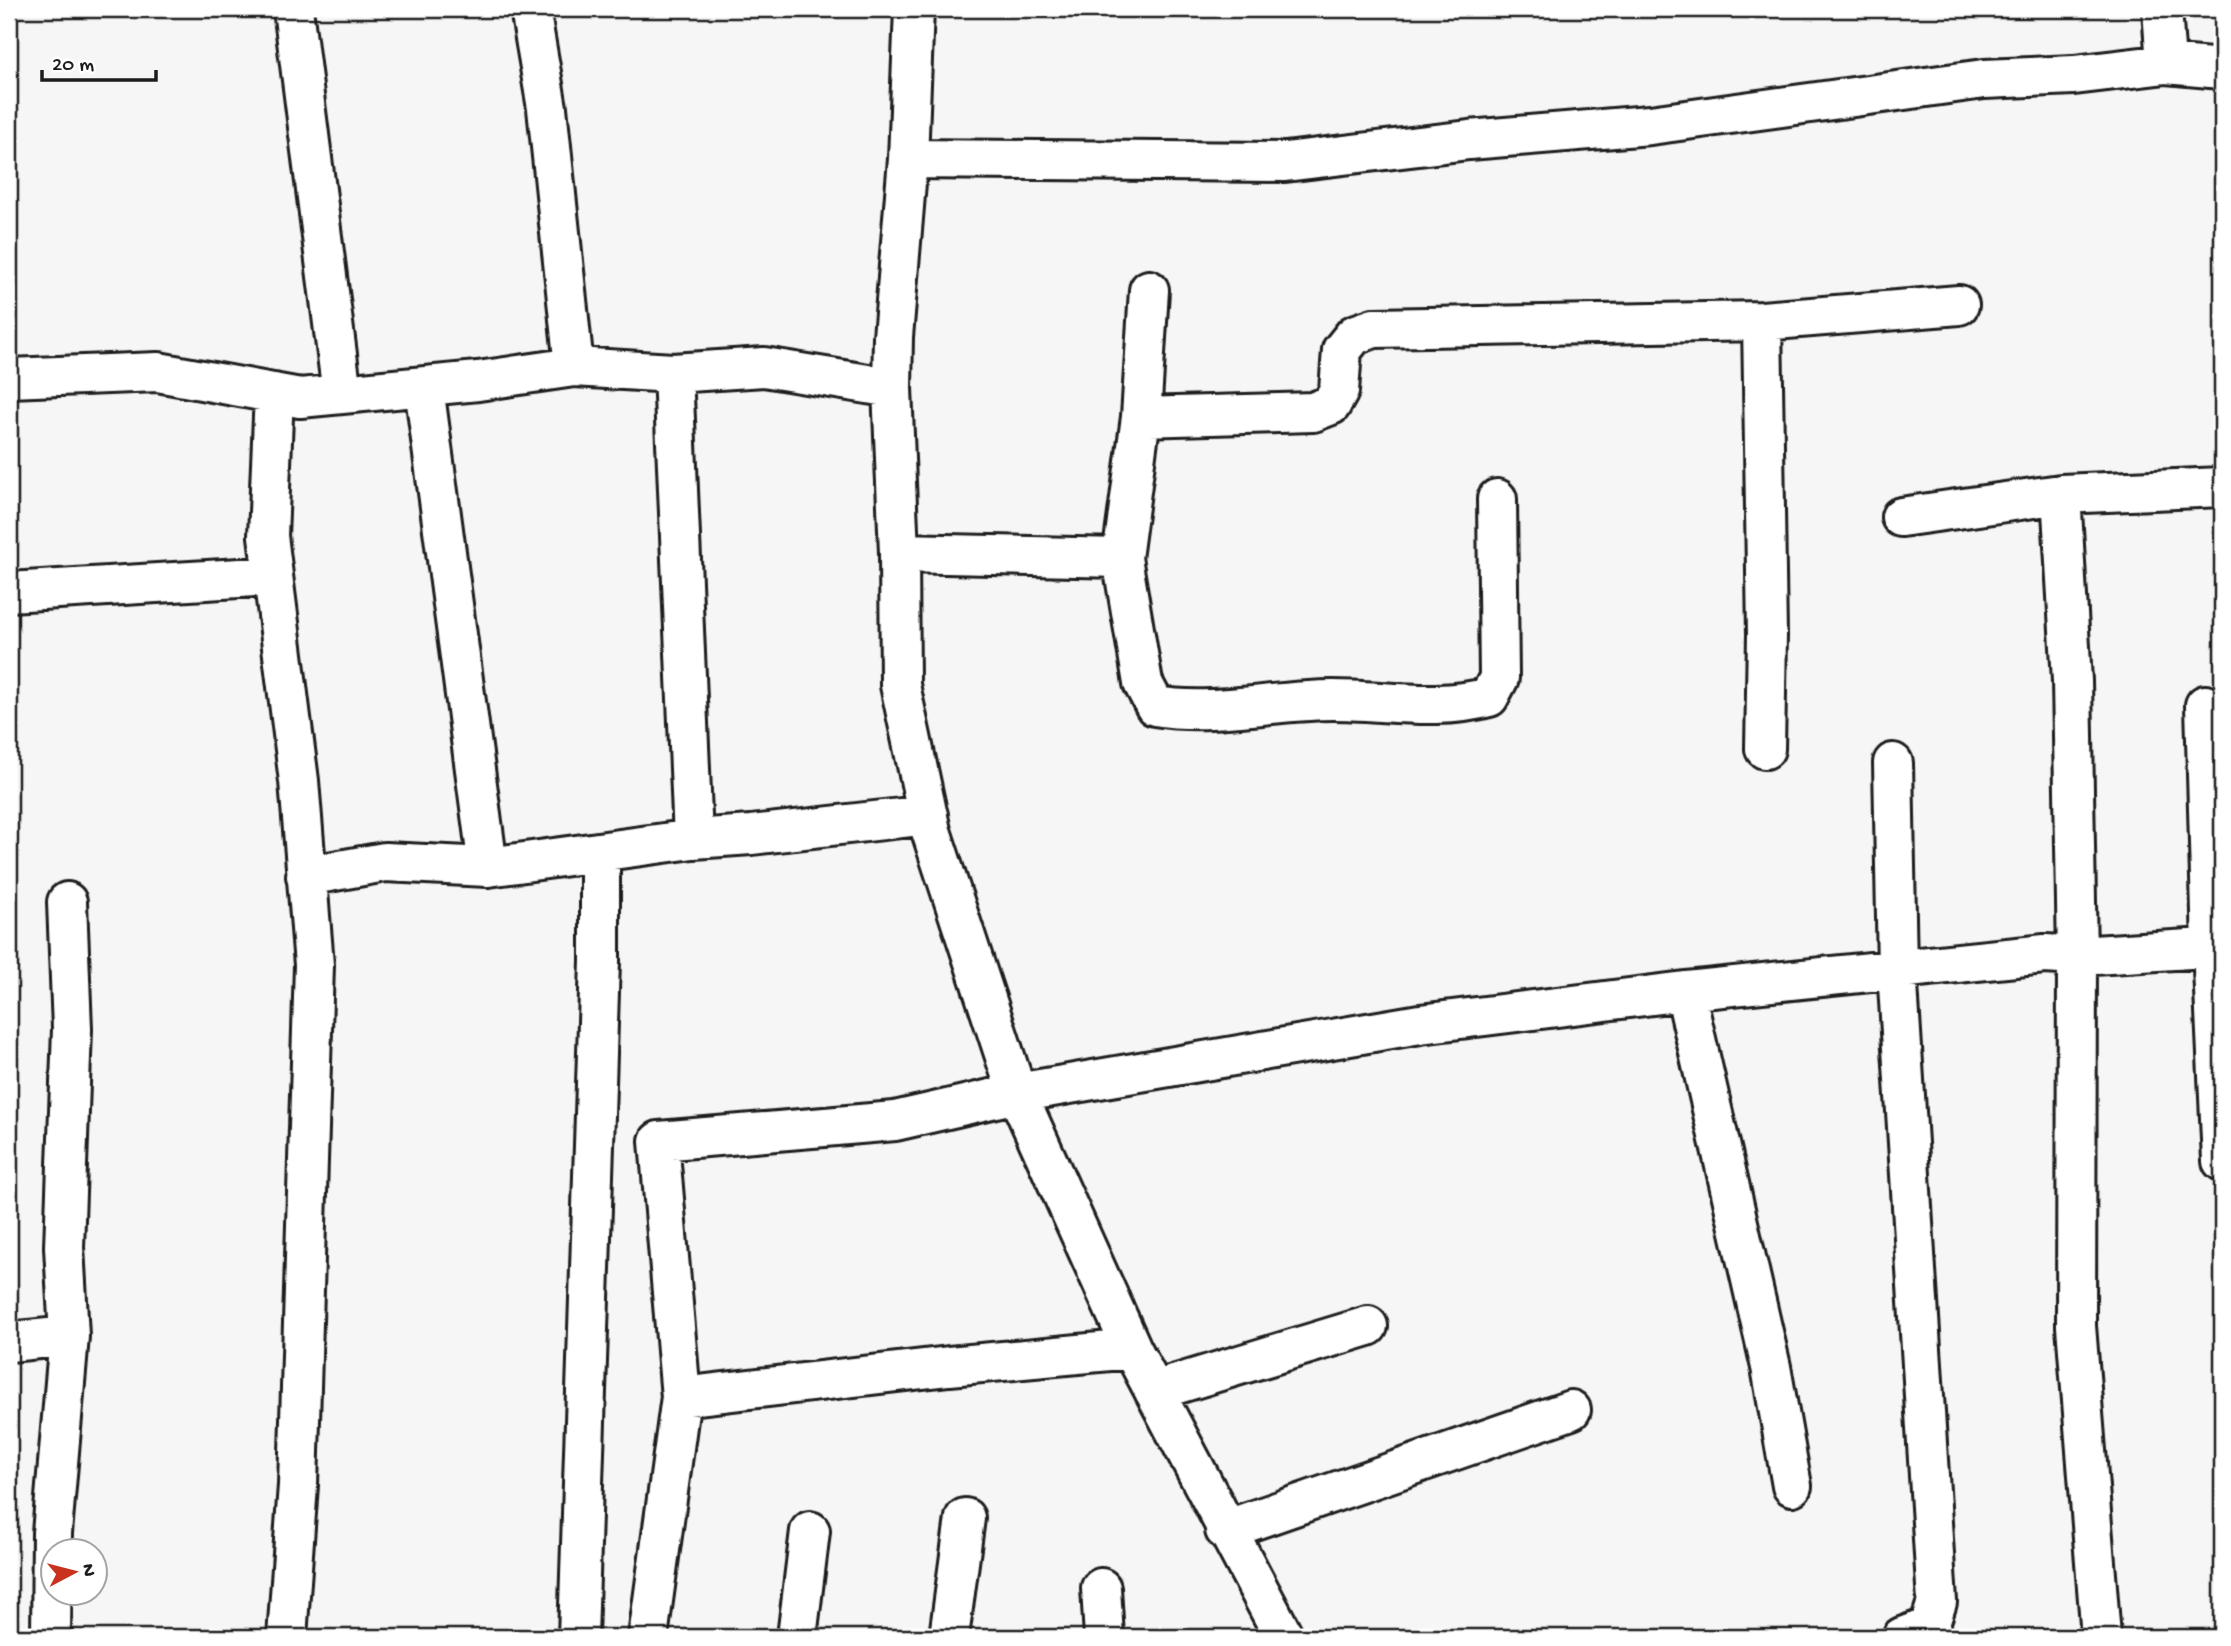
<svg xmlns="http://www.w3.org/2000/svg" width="2231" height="1646" font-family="'Gochi Hand',sans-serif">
	<rect width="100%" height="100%" fill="#f6f6f6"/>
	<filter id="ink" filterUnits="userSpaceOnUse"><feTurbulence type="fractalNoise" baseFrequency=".0143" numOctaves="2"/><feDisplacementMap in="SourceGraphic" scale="14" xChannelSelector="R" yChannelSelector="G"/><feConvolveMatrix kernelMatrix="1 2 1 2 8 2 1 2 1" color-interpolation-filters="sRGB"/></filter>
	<g filter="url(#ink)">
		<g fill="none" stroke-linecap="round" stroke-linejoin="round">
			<defs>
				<path id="minor" d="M 293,9 L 342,394
					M 530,9 L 547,108 L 574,367
					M 914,9 L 908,159 L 893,337 L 892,388 L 899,553 L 900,685 L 931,831 L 1017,1093 L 1132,1349 L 1284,1637
					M 2162,9 L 2166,64
					M 908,159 L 1285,162 L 1469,140 L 1650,125 L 1984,79 L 2074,75 L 2166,64 L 2222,69
					M 1149,290 L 1141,417 L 1122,558 L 1143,683 L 1155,706 C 1214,716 1274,700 1333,700 C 1384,700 1439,711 1489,697 L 1499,678 L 1497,499
					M 1762,321 L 1767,635 L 1765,749
					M 673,373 L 693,839
					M 9,378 L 158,372 L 300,398 L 478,381 L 574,367 L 673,373 L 764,367 L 892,388
					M 424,387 L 488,867
					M 274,393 L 268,536 L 299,781 L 314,965 L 298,1485 L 287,1637
					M 1141,417 L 1313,412 L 1331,405 L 1339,391 L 1342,350 L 1354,335 L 1374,328 L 1762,321 L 1959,305
					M 2061,494 L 2072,681 L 2077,956 L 2076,1326 L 2101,1637
					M 1901,517 L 2061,494 L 2222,487
					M 899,553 L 1122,558
					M 9,592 L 273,576
					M 2205,705 L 2212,947 L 2222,1161
					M 1893,763 L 1897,969 L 1937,1602 L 1929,1627 L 1902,1637
					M 306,876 L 385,862 L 488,867 L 693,839 L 751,835 L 928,815
					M 1685,991 L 1771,1367 L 1792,1486
					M 9,1342 L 69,1336
					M 1154,1391 L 1368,1326
					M 681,1397 L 949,1366 L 1132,1349
					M 1225,1530 L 1571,1410
					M 1101,1588 L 1104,1637
					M 51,1637 L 52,1533 L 69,1336 L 64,1247 L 72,1029 L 67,902
					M 578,1637 L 600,961 L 600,853
					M 648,1637 L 681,1397 L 659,1141 L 895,1121 L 1017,1093 L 1420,1024 L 1685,991 L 2045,954 L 2077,956 L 2222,947
					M 797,1637 L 810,1531
					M 949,1637 L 965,1518"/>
			</defs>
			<use href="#minor" stroke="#1c1c1c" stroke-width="44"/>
			<use href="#minor" stroke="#fff" stroke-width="38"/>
		</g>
	</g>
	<rect width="2231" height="1646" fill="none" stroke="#fff" stroke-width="35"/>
	<rect x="18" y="18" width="2196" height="1611" fill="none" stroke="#1c1c1c" stroke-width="2.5" filter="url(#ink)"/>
	<g transform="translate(74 1572) rotate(83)"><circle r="33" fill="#ffffff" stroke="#a4a4a4" stroke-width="2"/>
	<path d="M0-5L12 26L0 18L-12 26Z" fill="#c8321e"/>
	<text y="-10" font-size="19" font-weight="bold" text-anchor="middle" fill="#1c1c1c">N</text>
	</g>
	<path d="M42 70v10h114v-10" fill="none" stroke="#1c1c1c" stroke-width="3.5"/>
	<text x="52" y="70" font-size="21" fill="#1c1c1c" stroke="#ffffff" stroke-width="5" paint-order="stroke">20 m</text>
</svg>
